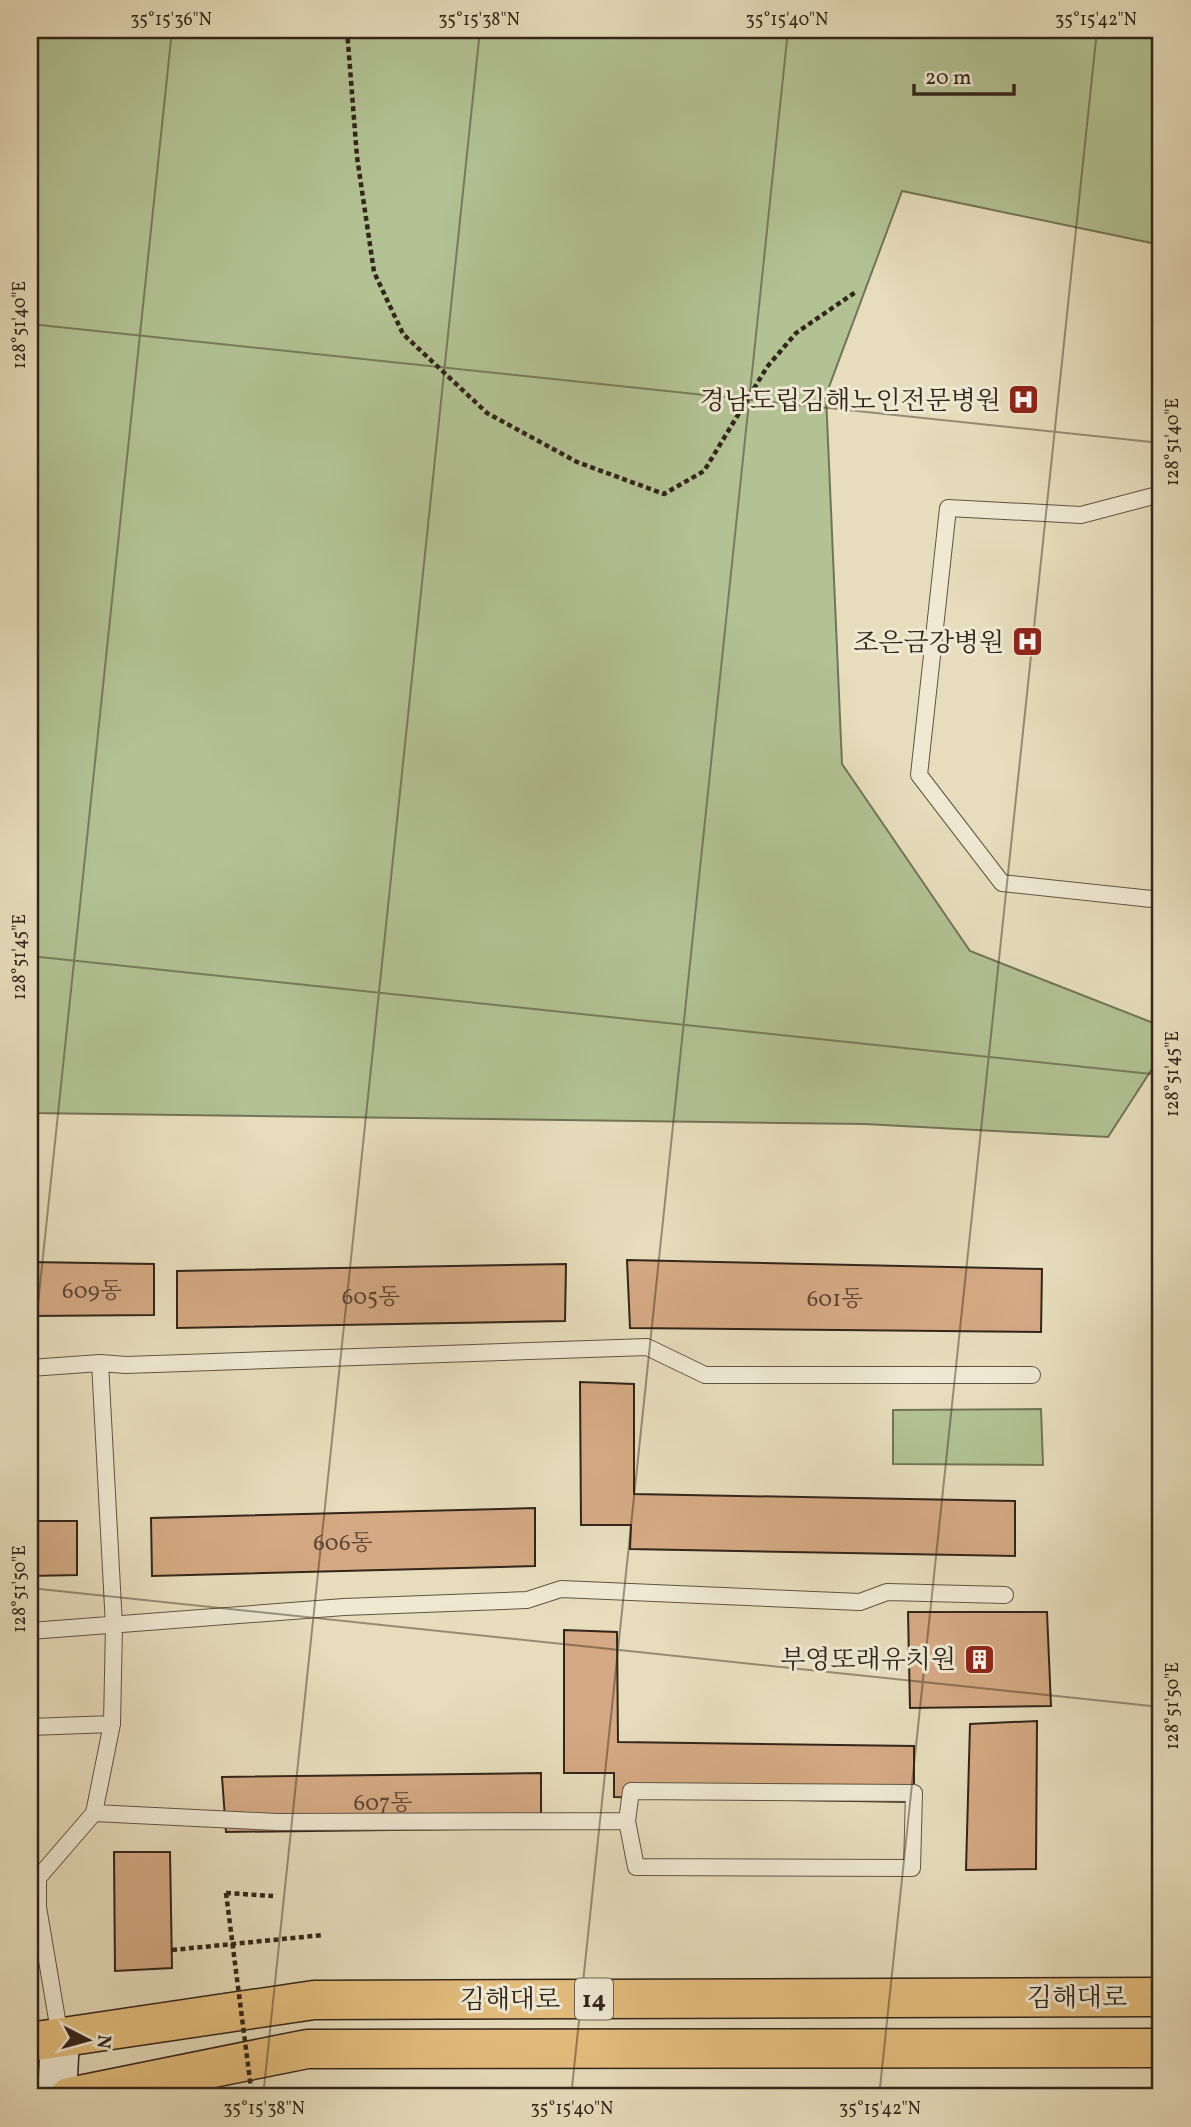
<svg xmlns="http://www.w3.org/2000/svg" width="1191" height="2127" font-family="Vollkorn,'Noto Serif KR',serif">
	<rect width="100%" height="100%" fill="#e7ddbc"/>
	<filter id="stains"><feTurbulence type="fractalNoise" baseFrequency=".00286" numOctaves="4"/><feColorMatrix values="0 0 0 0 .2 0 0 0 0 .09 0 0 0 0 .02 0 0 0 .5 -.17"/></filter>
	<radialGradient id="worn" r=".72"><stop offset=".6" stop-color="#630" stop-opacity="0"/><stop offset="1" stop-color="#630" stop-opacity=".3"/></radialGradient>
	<path fill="#b2c293" stroke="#727457" stroke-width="2" d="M 30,30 L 1161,30 L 1161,245 L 902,191 L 826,395 L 842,764 L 970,951 L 1161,1026 L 1161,1055 L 1108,1137 L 865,1124 L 30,1113 Z
		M 1041,1409 L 1043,1465 L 893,1464 L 893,1410 Z"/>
	<path fill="#d4a983" stroke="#33251b" stroke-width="2" d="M 627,1260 L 1042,1269 L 1041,1332 L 630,1328 Z
		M 30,1262 L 154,1264 L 154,1315 L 30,1316 Z
		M 566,1264 L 565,1321 L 177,1328 L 177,1271 Z
		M 580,1382 L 634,1384 L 634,1494 L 1015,1501 L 1015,1556 L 630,1549 L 631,1525 L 581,1525 Z
		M 535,1508 L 535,1566 L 152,1576 L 151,1518 Z
		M 30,1521 L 77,1521 L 77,1575 L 30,1576 Z
		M 908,1612 L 1047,1612 L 1051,1706 L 910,1708 Z
		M 564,1630 L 617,1632 L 618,1742 L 914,1746 L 914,1802 L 614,1797 L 614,1773 L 564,1773 Z
		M 1037,1721 L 1036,1869 L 966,1870 L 970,1724 Z
		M 541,1773 L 541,1828 L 226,1832 L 222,1777 Z
		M 114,1852 L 170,1852 L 172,1968 L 115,1971 Z"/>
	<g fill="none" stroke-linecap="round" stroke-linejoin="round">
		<defs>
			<path id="service" d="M 1161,494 L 1081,515 L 948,508 L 919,775 L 1002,883 L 1161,900
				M 30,1368 L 100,1363 L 126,1365 L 647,1347 L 705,1375 L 1032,1375
				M 30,1631 L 344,1607 L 527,1600 L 561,1589 L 860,1602 L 887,1592 L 1005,1595
				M 30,1727 L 112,1724
				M 94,1813 L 277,1822 L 627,1821 L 636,1867 L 912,1868 L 914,1793 L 631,1791 L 627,1821
				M 60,2037 L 38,1907 L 38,1878 L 94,1813 L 112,1724 L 114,1626 L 100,1363"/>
			<path id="secondary" d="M 57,2097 L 60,2037"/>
			<path id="primary" d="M 30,2042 L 314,2000 L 1161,1997
				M 69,2097 L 307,2049 L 1161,2048"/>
		</defs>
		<use href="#service" stroke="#605343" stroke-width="18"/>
		<use href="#secondary" stroke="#33251b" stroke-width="41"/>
		<use href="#primary" stroke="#33251b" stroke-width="41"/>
		<path stroke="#33251b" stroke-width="4.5" stroke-dasharray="5 3.5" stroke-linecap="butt" d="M 347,30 L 357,157 L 374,272 L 403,334 L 487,413 L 577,462 L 664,494 L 704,471 L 767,367 L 796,333 L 857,291
			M 226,1893 L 273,1896
			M 172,1950 L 323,1935"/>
		<use href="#service" stroke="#efe9d3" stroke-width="16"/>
		<use href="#secondary" stroke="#efe9d3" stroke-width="38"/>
		<use href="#primary" stroke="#e4be7e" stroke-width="38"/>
		<path stroke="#33251b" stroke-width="4.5" stroke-dasharray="5 3.5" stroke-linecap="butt" d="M 226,1893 L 252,2096"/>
	</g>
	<path fill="none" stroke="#33251b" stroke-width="2" stroke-opacity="0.45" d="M 30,324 L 1161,443M 30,956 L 1161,1075M 30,1380 L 172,30M 30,1588 L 1161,1707M 263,2097 L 480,30M 571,2097 L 788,30M 879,2097 L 1097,30"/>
	<defs>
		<symbol id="hospital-square" viewBox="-11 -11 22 22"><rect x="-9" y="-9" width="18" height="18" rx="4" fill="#8f2418" stroke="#efe9d3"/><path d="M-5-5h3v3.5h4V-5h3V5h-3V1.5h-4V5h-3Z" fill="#fff"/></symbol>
		<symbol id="building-square" viewBox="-11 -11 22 22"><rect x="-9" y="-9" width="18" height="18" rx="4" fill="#8f2418" stroke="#efe9d3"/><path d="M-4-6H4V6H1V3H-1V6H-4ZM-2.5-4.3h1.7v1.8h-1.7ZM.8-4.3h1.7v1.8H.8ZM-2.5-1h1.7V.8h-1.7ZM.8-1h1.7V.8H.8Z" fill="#fff"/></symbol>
	</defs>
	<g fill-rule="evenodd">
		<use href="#hospital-square" x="1006" y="382" width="35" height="35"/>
		<use href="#hospital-square" x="1010" y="624" width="35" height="35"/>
		<use href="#building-square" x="962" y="1642" width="35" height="35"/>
	</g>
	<g text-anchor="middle" stroke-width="6" stroke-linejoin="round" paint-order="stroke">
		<g font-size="23" fill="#5b4635">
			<text x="92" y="1298">609동</text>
			<text x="371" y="1304">605동</text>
			<text x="835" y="1306">601동</text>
			<text x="343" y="1550">606동</text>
			<text x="383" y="1810">607동</text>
		</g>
		<rect fill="#efe9d3" stroke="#6b6052" stroke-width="2" x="575" y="1978.5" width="38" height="41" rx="5"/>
		<g font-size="24" font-weight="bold" fill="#33251b">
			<text x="594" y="2007">14</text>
		</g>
		<g font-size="26" fill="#33251b" stroke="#efe9d3" text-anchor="end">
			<text x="1001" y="409">경남도립김해노인전문병원</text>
			<text x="1004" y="651">조은금강병원</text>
			<text x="956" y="1668">부영또래유치원</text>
		</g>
		<g font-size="26" fill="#33251b" stroke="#efe9d3">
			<text x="1077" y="2006">김해대로</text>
			<text x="510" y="2008">김해대로</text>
		</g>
	</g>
	<rect width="1191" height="2127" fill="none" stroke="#e7ddbc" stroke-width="77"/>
	<g transform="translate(88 2040) rotate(96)" stroke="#efe9d3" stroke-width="5" paint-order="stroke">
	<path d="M0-5L12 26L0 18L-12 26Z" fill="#33251b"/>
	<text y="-10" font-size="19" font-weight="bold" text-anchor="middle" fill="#33251b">N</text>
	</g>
	<path d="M914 84v10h100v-10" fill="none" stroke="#33251b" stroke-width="3.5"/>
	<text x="925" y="84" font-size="21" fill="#33251b" stroke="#efe9d3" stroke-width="5" paint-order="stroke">20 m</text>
	<rect x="38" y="38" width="1114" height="2050" fill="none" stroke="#33251b" stroke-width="2.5"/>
	<g font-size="18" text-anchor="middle" fill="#33251b">
		<text x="171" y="25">35°15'36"N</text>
		<text x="479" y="25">35°15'38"N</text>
		<text x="787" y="25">35°15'40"N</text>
		<text x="1096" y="25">35°15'42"N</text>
		<text transform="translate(19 325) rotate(-90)" y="6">128°51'40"E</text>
		<text transform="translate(1172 442) rotate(-90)" y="6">128°51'40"E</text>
		<text transform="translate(19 957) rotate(-90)" y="6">128°51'45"E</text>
		<text transform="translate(1172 1074) rotate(-90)" y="6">128°51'45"E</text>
		<text transform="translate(19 1589) rotate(-90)" y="6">128°51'50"E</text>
		<text transform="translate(1172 1706) rotate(-90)" y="6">128°51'50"E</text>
		<text x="264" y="2114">35°15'38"N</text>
		<text x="572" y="2114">35°15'40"N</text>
		<text x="880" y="2114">35°15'42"N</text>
	</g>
	<rect width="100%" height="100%" filter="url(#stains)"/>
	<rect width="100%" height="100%" fill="url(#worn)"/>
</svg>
